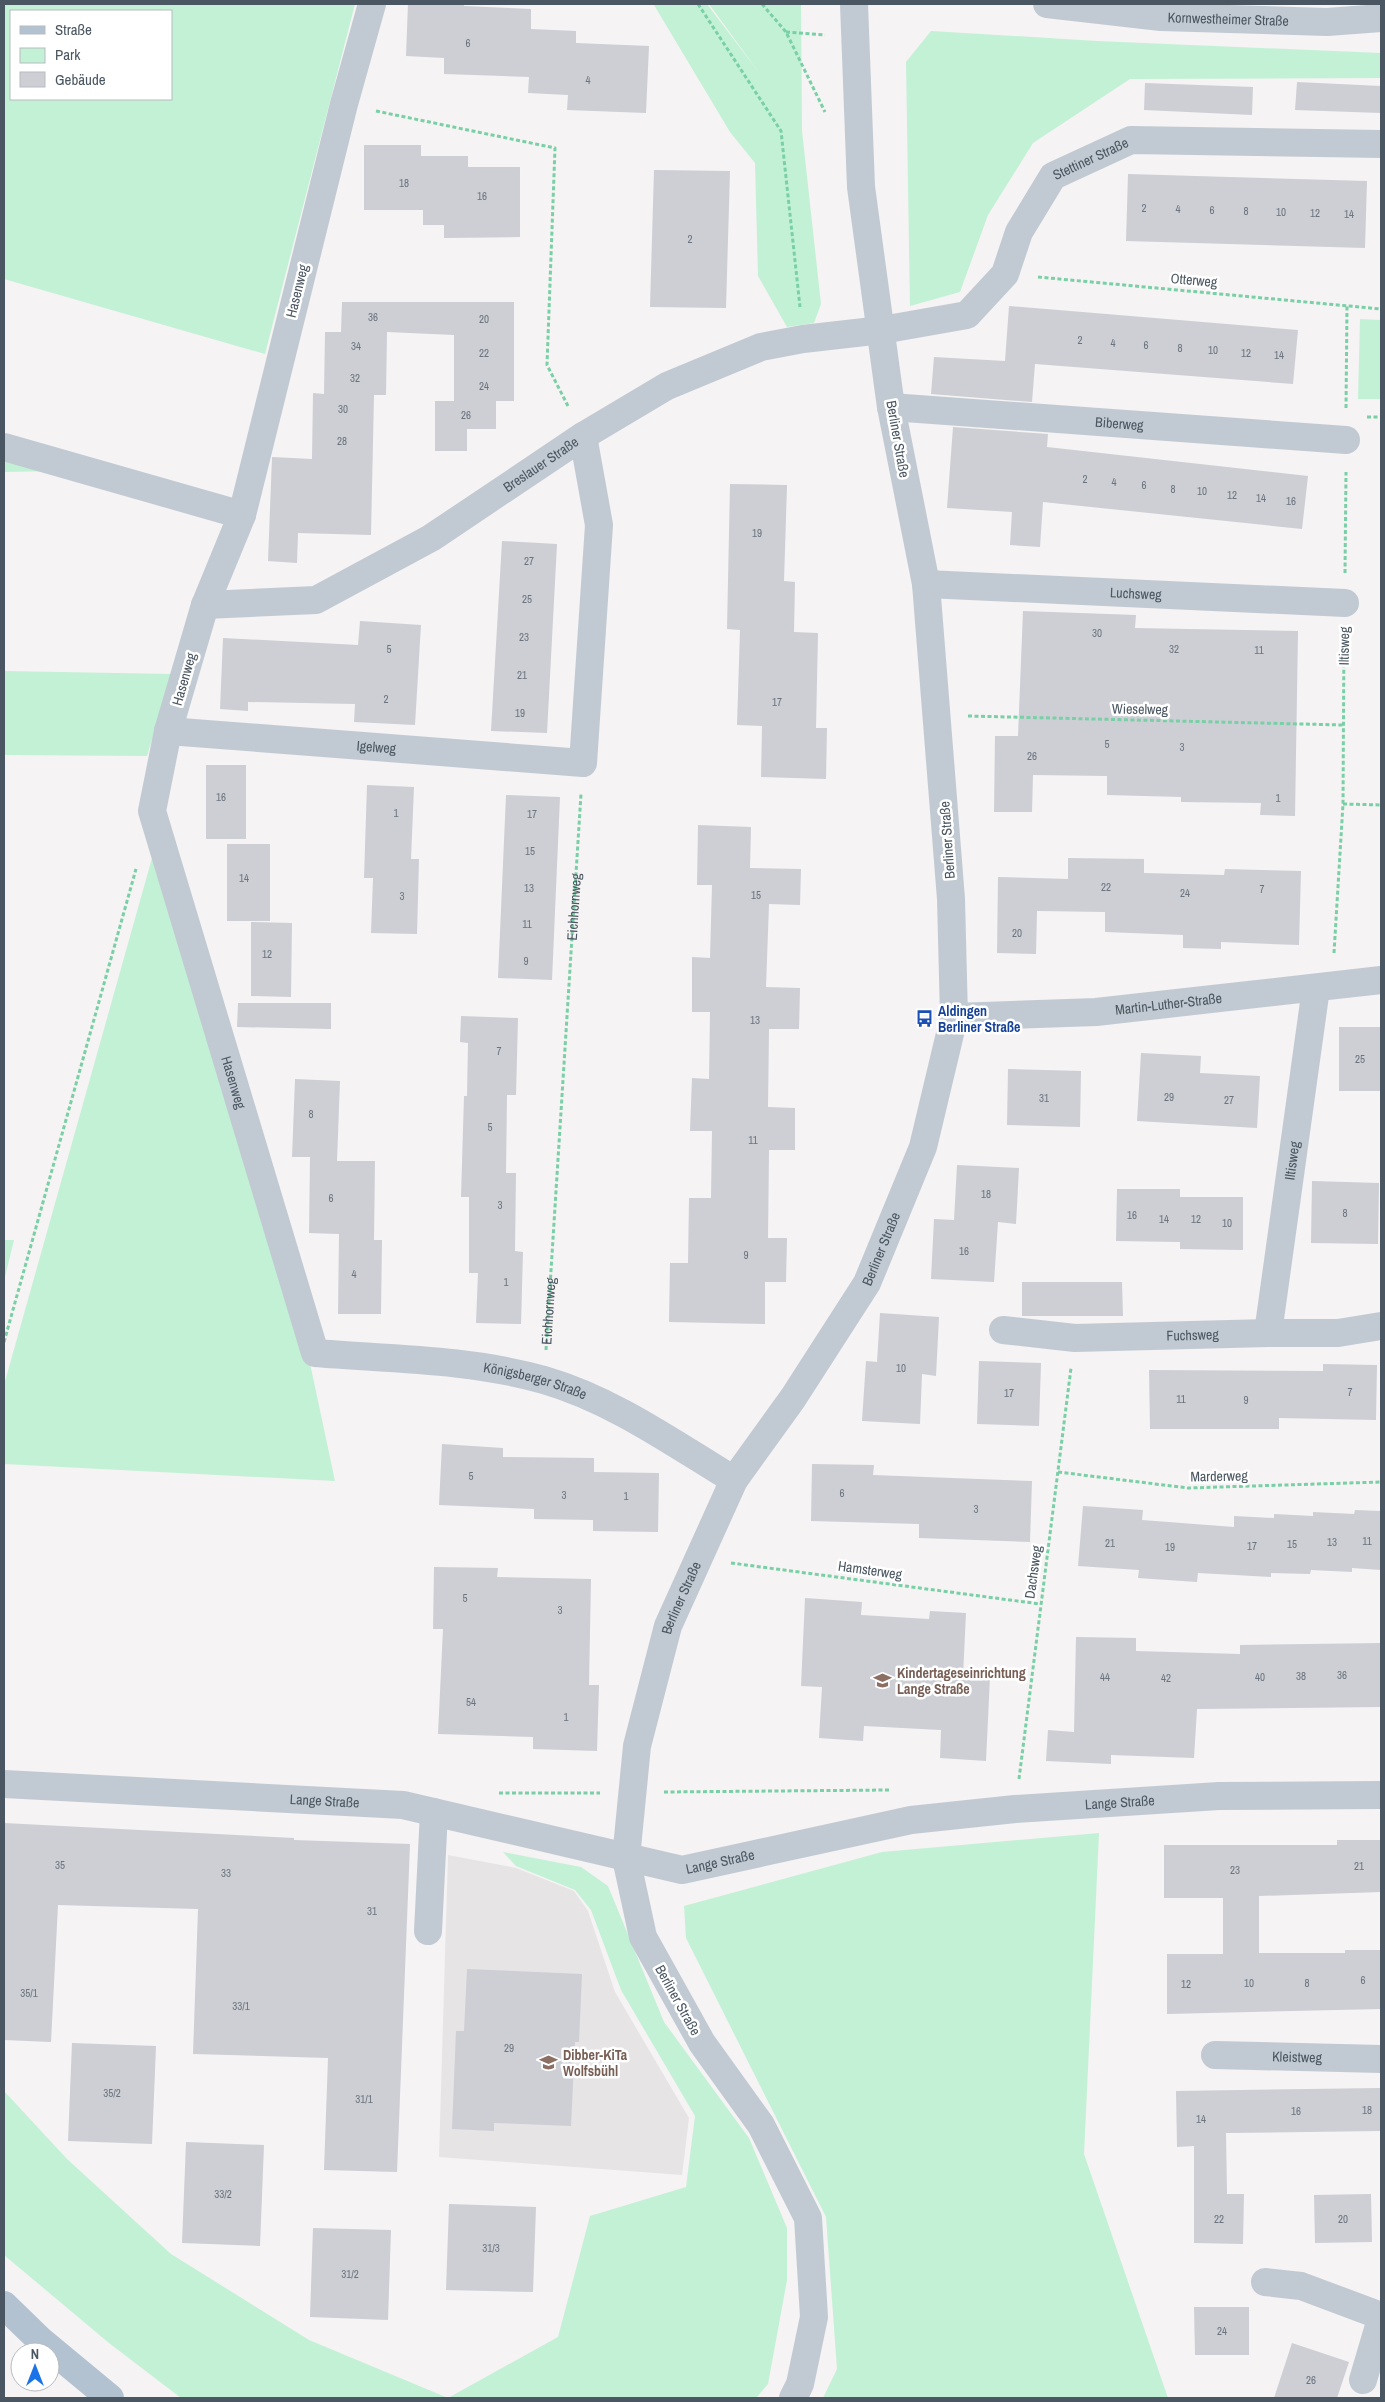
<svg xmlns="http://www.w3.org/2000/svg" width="1385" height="2402" font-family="'Archivo Narrow',sans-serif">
	<rect width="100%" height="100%" fill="#f5f3f3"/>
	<path fill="#e6e4e5" d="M 448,1855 L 516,1868 L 574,1891 L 588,1911 L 615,1992 L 689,2118 L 682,2175 L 439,2157 Z"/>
	<path fill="#c3f1d5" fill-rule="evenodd" d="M 4,4 L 355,4 L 265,354 L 4,279 ZM 171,11 L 171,99 L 11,99 L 11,11 Z
		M 647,4 L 707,4 L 760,74 L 709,4 L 801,4 L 802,131 L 821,304 L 814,323 L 787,327 L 758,276 L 755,163 L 730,132 L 654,5 Z
		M 931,31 L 1097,41 L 1381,53 L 1381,78 L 1130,79 L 1033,143 L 988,215 L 960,292 L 910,306 L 906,62 Z
		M 1360,319 L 1381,320 L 1381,399 L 1358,399 Z
		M 4,457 L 60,471 L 4,472 Z
		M 4,671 L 172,674 L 147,756 L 4,755 Z
		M 154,851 L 311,1368 L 335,1481 L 4,1464 L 4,1385 Z
		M 4,1240 L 14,1240 L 4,1281 Z
		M 1099,1833 L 1084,2154 L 1168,2398 L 823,2398 L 837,2369 L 826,2217 L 686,1938 L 684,1906 L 882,1852 Z
		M 503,1852 L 581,1867 L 608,1886 L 664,2022 L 749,2138 L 787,2228 L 787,2280 L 768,2384 L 756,2398 L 181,2398 L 109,2343 L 4,2255 L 4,2091 L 67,2159 L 171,2254 L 309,2340 L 448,2398 L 558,2337 L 590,2216 L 686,2187 L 695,2116 L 621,1990 L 591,1910 L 575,1890 L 516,1866 Z"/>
	<path fill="#cdcfd5" d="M 408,4 L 464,4 L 464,6 L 531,9 L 531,29 L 576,31 L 576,43 L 649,46 L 646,113 L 567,110 L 568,95 L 528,93 L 529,77 L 444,74 L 444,58 L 406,56 Z
		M 1297,82 L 1381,86 L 1381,113 L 1295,110 Z
		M 1145,83 L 1253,87 L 1252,115 L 1144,110 Z
		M 364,145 L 421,145 L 421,156 L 468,156 L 468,167 L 520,167 L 520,237 L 444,238 L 444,225 L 423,225 L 423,210 L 364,210 Z
		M 654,170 L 730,171 L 726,308 L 650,307 Z
		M 1128,174 L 1367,181 L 1365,248 L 1126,241 Z
		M 342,302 L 514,302 L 514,401 L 496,401 L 496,429 L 467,429 L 467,451 L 435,451 L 435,401 L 454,401 L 454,335 L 387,332 L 386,395 L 374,395 L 371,535 L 298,533 L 297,563 L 268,561 L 272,457 L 312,459 L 313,393 L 324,394 L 325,332 L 341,332 Z
		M 1009,306 L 1298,330 L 1293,384 L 1035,364 L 1032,402 L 931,394 L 934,357 L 1005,361 Z
		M 953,427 L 1048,434 L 1047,447 L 1308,476 L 1302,529 L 1043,502 L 1040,547 L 1010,545 L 1012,512 L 947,508 Z
		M 730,484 L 787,485 L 784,581 L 795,582 L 794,632 L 818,633 L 816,728 L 827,728 L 826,779 L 761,777 L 762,726 L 737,725 L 740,630 L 727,629 Z
		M 502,541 L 557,544 L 547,733 L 491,731 Z
		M 1023,611 L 1136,615 L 1135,628 L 1298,631 L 1295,816 L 1260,815 L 1261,803 L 1181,802 L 1181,797 L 1107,795 L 1107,776 L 1033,775 L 1032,812 L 994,812 L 995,736 L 1018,736 Z
		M 360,621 L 421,625 L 415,725 L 354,722 L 355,704 L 248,702 L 248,711 L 220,709 L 223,638 L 358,645 Z
		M 206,765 L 246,765 L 246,839 L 206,839 Z
		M 367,785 L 414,787 L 411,859 L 419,859 L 417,934 L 371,933 L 373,878 L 364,878 Z
		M 506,795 L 560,797 L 552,980 L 498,978 Z
		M 698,825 L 751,827 L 750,868 L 801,869 L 800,905 L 769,904 L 766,987 L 800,988 L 799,1029 L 769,1029 L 768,1107 L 795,1108 L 795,1150 L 769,1150 L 768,1238 L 787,1238 L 786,1282 L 765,1282 L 765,1324 L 669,1322 L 670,1263 L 688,1263 L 689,1198 L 711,1198 L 712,1131 L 690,1131 L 692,1078 L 709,1079 L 710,1012 L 692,1012 L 692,957 L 710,958 L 712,885 L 697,885 Z
		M 227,844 L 270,844 L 270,921 L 227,921 Z
		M 1068,858 L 1144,859 L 1144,873 L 1224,875 L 1225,869 L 1301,871 L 1299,945 L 1221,942 L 1221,949 L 1183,948 L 1183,935 L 1105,932 L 1105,912 L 1037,911 L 1036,954 L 997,953 L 998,877 L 1068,879 Z
		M 251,922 L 292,923 L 291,997 L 251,996 Z
		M 238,1003 L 331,1003 L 331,1029 L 237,1027 Z
		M 461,1016 L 518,1018 L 516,1095 L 507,1095 L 506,1173 L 516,1173 L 515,1251 L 523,1252 L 521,1324 L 476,1323 L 478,1273 L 469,1273 L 469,1197 L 461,1197 L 464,1096 L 467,1096 L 468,1043 L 460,1042 Z
		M 1339,1027 L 1381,1027 L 1381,1091 L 1339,1091 Z
		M 1141,1053 L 1201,1056 L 1200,1073 L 1260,1076 L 1257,1128 L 1137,1121 Z
		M 1008,1069 L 1081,1071 L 1080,1127 L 1007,1125 Z
		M 295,1079 L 340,1081 L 337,1161 L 375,1161 L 374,1240 L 382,1240 L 381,1314 L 338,1314 L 339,1234 L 309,1233 L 310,1157 L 292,1157 Z
		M 957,1165 L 1019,1168 L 1016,1224 L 998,1222 L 994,1282 L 931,1279 L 934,1219 L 954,1220 Z
		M 1312,1181 L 1379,1183 L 1378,1244 L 1311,1243 Z
		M 1117,1189 L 1180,1189 L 1180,1197 L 1243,1197 L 1243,1250 L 1180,1249 L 1180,1242 L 1116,1241 Z
		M 1022,1282 L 1122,1282 L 1123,1316 L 1022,1316 Z
		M 880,1313 L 939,1317 L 936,1376 L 922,1374 L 920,1424 L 862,1421 L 866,1361 L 877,1362 Z
		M 979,1361 L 1041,1363 L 1039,1426 L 977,1424 Z
		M 1323,1364 L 1377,1365 L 1376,1420 L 1279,1418 L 1279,1429 L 1150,1429 L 1149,1370 L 1323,1371 Z
		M 442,1444 L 503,1448 L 503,1457 L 594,1458 L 594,1472 L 659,1473 L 658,1532 L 593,1531 L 593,1520 L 534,1519 L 534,1509 L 439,1505 Z
		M 812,1464 L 874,1465 L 873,1475 L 1032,1481 L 1030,1542 L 919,1538 L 919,1524 L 811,1521 Z
		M 1083,1506 L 1143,1510 L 1142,1520 L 1234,1527 L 1234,1516 L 1274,1518 L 1274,1514 L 1313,1516 L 1313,1512 L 1354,1514 L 1355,1510 L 1381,1511 L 1381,1570 L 1352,1568 L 1352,1572 L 1311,1570 L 1310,1574 L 1271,1573 L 1271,1577 L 1198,1573 L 1197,1582 L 1138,1578 L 1139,1570 L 1078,1566 Z
		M 434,1567 L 498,1568 L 497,1577 L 591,1579 L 589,1685 L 599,1685 L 597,1751 L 533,1749 L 533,1737 L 438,1734 L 443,1629 L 433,1629 Z
		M 805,1598 L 862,1602 L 861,1615 L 929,1619 L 930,1611 L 966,1613 L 963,1676 L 990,1677 L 986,1761 L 940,1758 L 941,1730 L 864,1726 L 863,1741 L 819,1738 L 822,1687 L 801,1686 Z
		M 1076,1637 L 1136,1638 L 1136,1651 L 1240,1654 L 1240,1645 L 1381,1643 L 1381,1707 L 1197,1709 L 1194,1758 L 1111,1755 L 1111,1764 L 1046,1761 L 1048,1730 L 1074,1732 Z
		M 4,1823 L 294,1838 L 294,1840 L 410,1844 L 397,2172 L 324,2170 L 328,2058 L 193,2054 L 198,1909 L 58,1905 L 51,2042 L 4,2040 Z
		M 1337,1840 L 1381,1840 L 1381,1892 L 1259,1896 L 1259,1953 L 1345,1953 L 1345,1950 L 1381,1950 L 1381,2009 L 1167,2014 L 1167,1954 L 1223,1954 L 1223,1898 L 1164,1898 L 1164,1845 L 1337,1845 Z
		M 467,1969 L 582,1974 L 579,2042 L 575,2042 L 571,2126 L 494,2123 L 494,2131 L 452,2129 L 456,2031 L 464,2031 Z
		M 72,2043 L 156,2046 L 152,2144 L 68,2141 Z
		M 1381,2088 L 1381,2131 L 1226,2133 L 1227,2194 L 1244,2194 L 1243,2244 L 1194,2243 L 1194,2146 L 1177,2147 L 1176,2091 Z
		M 186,2142 L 264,2145 L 260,2246 L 182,2243 Z
		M 1371,2194 L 1372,2242 L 1315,2243 L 1314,2195 Z
		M 449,2204 L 536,2207 L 533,2292 L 446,2290 Z
		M 313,2228 L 391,2230 L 388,2320 L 310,2317 Z
		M 1194,2307 L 1249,2307 L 1249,2355 L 1195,2355 Z
		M 1292,2343 L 1349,2362 L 1337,2398 L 1274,2398 Z"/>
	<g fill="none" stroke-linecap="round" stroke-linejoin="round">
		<g stroke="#7ad0a6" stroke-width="3" stroke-dasharray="4 2.5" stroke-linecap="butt">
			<path d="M 698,4 L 781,131 L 800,307"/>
			<path d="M 762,4 L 786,32 L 825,112"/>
			<path d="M 786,32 L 825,35"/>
			<path d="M 376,111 L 555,148 L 547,365 L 569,408"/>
			<path d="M 1038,277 L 1381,309"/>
			<path d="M 1346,408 L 1347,306"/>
			<path d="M 1367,417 L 1381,417"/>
			<path d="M 1345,573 L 1346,472"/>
			<path d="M 968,716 L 1343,725"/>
			<path d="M 1343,804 L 1381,805"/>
			<path d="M 1334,953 L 1343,804 L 1344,634"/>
			<path d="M 4,1342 L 136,869"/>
			<path id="s1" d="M 546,1350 L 581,794"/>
			<path d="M 1058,1472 L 1188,1488 L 1381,1482"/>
			<path d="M 731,1563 L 1040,1604"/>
			<path d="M 1019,1779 L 1071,1368"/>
			<path d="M 664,1792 L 890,1790"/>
			<path d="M 499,1793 L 600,1793"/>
		</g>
		<g stroke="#c1cad2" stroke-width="28">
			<path id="s2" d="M 372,4 L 344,104 L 242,515 L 205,605 L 168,731 L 152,811 L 315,1353 C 391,1359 470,1359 544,1380 C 613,1400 673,1443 734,1480"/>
			<path id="s3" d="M 1047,4 L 1161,17 L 1327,22 L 1381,18"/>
			<path id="s4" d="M 891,407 L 1346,440"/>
			<path d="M 4,447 L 242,515"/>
			<path id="s5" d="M 926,584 L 1345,603"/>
			<path id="s6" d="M 205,605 L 316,600 L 431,538 L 583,436 L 667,386 L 761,347 L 803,339 L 882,330 L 967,315 L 1005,274 L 1019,232 L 1053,176 L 1131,140 L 1381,144"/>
			<path id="s7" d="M 168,731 L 583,763 L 599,525 L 583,436"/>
			<path id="s8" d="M 954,1017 L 1096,1012 L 1381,980"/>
			<path id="s9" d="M 1003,1330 L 1075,1338 L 1268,1333 L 1338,1333 L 1381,1326"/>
			<path id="s10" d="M 1268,1333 L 1316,988"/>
			<path id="s11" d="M 4,1784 L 403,1805 L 682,1870 L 911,1820 L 1015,1809 L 1219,1796 L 1381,1795"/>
			<path d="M 428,1931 L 434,1812"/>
			<path id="s12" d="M 1215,2055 L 1381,2059"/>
			<path d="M 1265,2282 L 1301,2286 L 1381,2316"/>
			<path d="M 1363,2380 L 1381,2319"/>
			<path id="s13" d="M 793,2398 L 800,2384 L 814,2317 L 808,2218 L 761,2125 L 702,2043 L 643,1937 L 626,1858 L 637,1746 L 668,1626 L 734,1480 L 793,1398 L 867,1283 L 923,1147 L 954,1017 L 951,899 L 926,584 L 891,407 L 861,187 L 854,4"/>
		</g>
		<path stroke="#b3c2d1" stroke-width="28" d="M 4,2305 L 40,2340 L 110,2398"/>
	</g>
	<defs>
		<symbol id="bus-bare" viewBox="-9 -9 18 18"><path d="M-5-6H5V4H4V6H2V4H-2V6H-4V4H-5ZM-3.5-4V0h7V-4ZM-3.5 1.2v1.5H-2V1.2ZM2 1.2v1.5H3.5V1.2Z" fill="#1a4fb4" stroke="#fff" stroke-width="2.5" paint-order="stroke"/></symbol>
		<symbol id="school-bare" viewBox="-9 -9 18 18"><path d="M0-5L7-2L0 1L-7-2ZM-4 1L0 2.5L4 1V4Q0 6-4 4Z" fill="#8d6e63" stroke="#fff" stroke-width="2.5" paint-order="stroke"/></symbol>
	</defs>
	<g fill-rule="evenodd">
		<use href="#bus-bare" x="912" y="1006" width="25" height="25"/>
		<use href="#school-bare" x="870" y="1668" width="25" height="25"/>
		<use href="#school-bare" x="536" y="2050" width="25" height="25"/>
	</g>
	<g text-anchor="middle" stroke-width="5" stroke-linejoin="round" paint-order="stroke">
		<g font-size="11" fill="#6b747e">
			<text x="468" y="47">6</text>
			<text x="588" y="84">4</text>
			<text x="404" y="187">18</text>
			<text x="482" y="200">16</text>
			<text x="1144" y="212">2</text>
			<text x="1178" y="213">4</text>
			<text x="1212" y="214">6</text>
			<text x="1246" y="215">8</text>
			<text x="1281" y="216">10</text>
			<text x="1315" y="217">12</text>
			<text x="1349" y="218">14</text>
			<text x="690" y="243">2</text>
			<text x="373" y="321">36</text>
			<text x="484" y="323">20</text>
			<text x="1080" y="344">2</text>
			<text x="1113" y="347">4</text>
			<text x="1146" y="349">6</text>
			<text x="356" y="350">34</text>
			<text x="1180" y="352">8</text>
			<text x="1213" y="354">10</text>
			<text x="484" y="357">22</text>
			<text x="1246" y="357">12</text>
			<text x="1279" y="359">14</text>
			<text x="355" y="382">32</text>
			<text x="484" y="390">24</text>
			<text x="343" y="413">30</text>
			<text x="466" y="419">26</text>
			<text x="342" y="445">28</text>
			<text x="1085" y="483">2</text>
			<text x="1114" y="486">4</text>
			<text x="1144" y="489">6</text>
			<text x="1173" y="493">8</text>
			<text x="1202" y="495">10</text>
			<text x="1232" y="499">12</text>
			<text x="1261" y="502">14</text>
			<text x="1291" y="505">16</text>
			<text x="757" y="537">19</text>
			<text x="529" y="565">27</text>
			<text x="527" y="603">25</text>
			<text x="1097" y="637">30</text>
			<text x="524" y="641">23</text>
			<text x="389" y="653">5</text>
			<text x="1174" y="653">32</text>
			<text x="1259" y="654">11</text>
			<text x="522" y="679">21</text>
			<text x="386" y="703">2</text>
			<text x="777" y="706">17</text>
			<text x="520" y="717">19</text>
			<text x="1107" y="748">5</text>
			<text x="1182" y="751">3</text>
			<text x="1032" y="760">26</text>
			<text x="221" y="801">16</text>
			<text x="1278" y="802">1</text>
			<text x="396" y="817">1</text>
			<text x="532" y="818">17</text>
			<text x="530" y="855">15</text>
			<text x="244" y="882">14</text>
			<text x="1106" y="891">22</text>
			<text x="529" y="892">13</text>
			<text x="1262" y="893">7</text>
			<text x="1185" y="897">24</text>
			<text x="756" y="899">15</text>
			<text x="402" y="900">3</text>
			<text x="527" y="928">11</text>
			<text x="1017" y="937">20</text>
			<text x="267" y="958">12</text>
			<text x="526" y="965">9</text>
			<text x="755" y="1024">13</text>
			<text x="499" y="1055">7</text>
			<text x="1360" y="1063">25</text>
			<text x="1169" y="1101">29</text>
			<text x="1044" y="1102">31</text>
			<text x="1229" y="1104">27</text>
			<text x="311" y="1118">8</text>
			<text x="490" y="1131">5</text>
			<text x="753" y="1144">11</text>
			<text x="986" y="1198">18</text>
			<text x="331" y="1202">6</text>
			<text x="500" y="1209">3</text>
			<text x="1345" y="1217">8</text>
			<text x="1132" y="1219">16</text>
			<text x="1164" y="1223">14</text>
			<text x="1196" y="1223">12</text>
			<text x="1227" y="1227">10</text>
			<text x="964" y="1255">16</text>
			<text x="746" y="1259">9</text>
			<text x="354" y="1278">4</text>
			<text x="506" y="1286">1</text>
			<text x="901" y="1372">10</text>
			<text x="1350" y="1396">7</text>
			<text x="1009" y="1397">17</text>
			<text x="1181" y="1403">11</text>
			<text x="1246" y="1404">9</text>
			<text x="471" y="1480">5</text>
			<text x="842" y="1497">6</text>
			<text x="564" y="1499">3</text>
			<text x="626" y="1500">1</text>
			<text x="976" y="1513">3</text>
			<text x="1367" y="1545">11</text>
			<text x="1332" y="1546">13</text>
			<text x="1110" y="1547">21</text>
			<text x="1292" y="1548">15</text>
			<text x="1252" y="1550">17</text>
			<text x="1170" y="1551">19</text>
			<text x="465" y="1602">5</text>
			<text x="560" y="1614">3</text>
			<text x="1342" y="1679">36</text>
			<text x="1301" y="1680">38</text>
			<text x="1105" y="1681">44</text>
			<text x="1260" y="1681">40</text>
			<text x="1166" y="1682">42</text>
			<text x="471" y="1706">54</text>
			<text x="566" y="1721">1</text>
			<text x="60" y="1869">35</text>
			<text x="1359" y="1870">21</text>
			<text x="1235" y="1874">23</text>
			<text x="226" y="1877">33</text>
			<text x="372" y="1915">31</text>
			<text x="1363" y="1984">6</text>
			<text x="1249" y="1987">10</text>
			<text x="1307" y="1987">8</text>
			<text x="1186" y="1988">12</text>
			<text x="29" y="1997">35/1</text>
			<text x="241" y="2010">33/1</text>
			<text x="509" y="2052">29</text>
			<text x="112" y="2097">35/2</text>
			<text x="364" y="2103">31/1</text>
			<text x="1367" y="2114">18</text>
			<text x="1296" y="2115">16</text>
			<text x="1201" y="2123">14</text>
			<text x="223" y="2198">33/2</text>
			<text x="1219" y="2223">22</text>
			<text x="1343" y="2223">20</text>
			<text x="491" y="2252">31/3</text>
			<text x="350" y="2278">31/2</text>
			<text x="1222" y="2335">24</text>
			<text x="1311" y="2384">26</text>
		</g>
		<g font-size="14" fill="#4a5661" stroke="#fff">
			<text dy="5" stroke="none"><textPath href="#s3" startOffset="182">Kornwestheimer Straße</textPath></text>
			<text dy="5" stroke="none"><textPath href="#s6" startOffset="1040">Stettiner Straße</textPath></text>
			<text transform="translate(1194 280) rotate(5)" y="5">Otterweg</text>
			<text transform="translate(297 291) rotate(-76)" y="5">Hasenweg</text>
			<text dy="5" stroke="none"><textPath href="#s4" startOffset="229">Biberweg</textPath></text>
			<text transform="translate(898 439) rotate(80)" y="5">Berliner Straße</text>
			<text dy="5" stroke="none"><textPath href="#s6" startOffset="374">Breslauer Straße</textPath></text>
			<text dy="5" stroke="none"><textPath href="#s5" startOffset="210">Luchsweg</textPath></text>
			<text transform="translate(1344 646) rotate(-89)" y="5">Iltisweg</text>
			<text transform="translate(184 679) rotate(-74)" y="5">Hasenweg</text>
			<text transform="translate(1140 709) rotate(1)" y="5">Wieselweg</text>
			<text dy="5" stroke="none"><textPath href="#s7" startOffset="209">Igelweg</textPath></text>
			<text transform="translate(947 840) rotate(-94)" y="5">Berliner Straße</text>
			<text dy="5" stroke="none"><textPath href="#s1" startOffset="444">Eichhornweg</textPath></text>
			<text dy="5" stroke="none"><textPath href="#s8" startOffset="215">Martin-Luther-Straße</textPath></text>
			<text dy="5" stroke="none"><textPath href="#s2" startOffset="1121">Hasenweg</textPath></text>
			<text dy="5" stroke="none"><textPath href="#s10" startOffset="174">Iltisweg</textPath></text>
			<text dy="5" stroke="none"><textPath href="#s13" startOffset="1262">Berliner Straße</textPath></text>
			<text dy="5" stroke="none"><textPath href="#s1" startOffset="39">Eichhornweg</textPath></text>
			<text dy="5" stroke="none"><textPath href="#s9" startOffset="190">Fuchsweg</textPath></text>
			<text dy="5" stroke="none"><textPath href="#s2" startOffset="1626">Königsberger Straße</textPath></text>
			<text transform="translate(1219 1476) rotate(-1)" y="5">Marderweg</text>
			<text transform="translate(870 1570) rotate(8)" y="5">Hamsterweg</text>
			<text transform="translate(1033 1572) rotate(-82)" y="5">Dachsweg</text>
			<text dy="5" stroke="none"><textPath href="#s13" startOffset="858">Berliner Straße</textPath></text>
			<text dy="5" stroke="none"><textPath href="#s11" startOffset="321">Lange Straße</textPath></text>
			<text dy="5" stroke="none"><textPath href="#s11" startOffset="1130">Lange Straße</textPath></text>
			<text dy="5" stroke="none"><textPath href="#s11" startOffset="725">Lange Straße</textPath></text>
			<text transform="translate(678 2000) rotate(61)" y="5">Berliner Straße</text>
			<text dy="5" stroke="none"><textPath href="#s12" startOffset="82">Kleistweg</textPath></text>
		</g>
		<g font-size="14" font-weight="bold" fill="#164399" stroke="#fff" text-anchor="start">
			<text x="938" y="1016">Aldingen<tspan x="938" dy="16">Berliner Straße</tspan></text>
		</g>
		<g font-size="14" font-weight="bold" fill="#785e54" stroke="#fff" text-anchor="start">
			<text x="897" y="1678">Kindertageseinrichtung<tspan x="897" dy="16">Lange Straße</tspan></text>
			<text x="563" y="2060">Dibber-KiTa<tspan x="563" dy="16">Wolfsbühl</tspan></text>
		</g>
	</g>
	<rect width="1385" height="2402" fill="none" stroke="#4a5661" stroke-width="10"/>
	<rect x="10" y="10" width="162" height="90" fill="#ffffff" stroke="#b7bbc0"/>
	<rect x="20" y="26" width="25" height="8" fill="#b3c2d1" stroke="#b7bbc0"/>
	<text x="55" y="35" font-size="15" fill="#4a5661">Straße</text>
	<rect x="20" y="48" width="25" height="15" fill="#c3f1d5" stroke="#b7bbc0"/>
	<text x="55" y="60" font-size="15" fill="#4a5661">Park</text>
	<rect x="20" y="72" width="25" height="15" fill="#cdcfd5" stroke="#b7bbc0"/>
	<text x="55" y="85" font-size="15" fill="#4a5661">Gebäude</text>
	<g transform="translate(35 2367)"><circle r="24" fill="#ffffff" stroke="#b7bbc0"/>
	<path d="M0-4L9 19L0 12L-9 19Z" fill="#1a73e8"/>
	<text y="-8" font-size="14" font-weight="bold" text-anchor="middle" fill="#4a5661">N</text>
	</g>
</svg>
